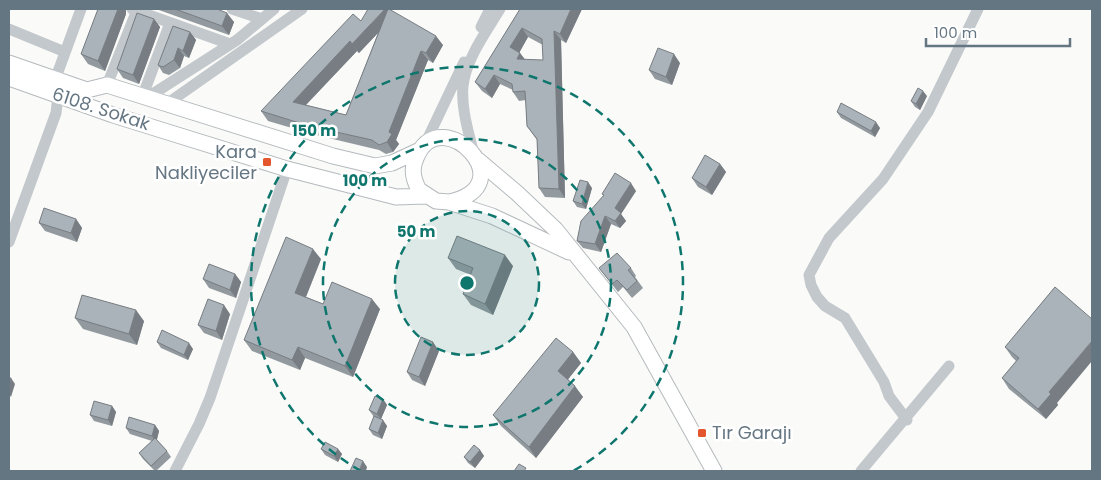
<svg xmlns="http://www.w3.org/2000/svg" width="1101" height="480" font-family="Poppins,sans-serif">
	<rect width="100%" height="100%" fill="#fafaf8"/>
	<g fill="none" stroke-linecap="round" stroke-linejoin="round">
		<defs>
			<path id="major" d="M 9,63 L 87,90 L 107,85 L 333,156 L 375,166 L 392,163 L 420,150
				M 9,78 L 113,115 L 287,169 L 396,197 L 426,196
				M 478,160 L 517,193 L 556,230 L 634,327 L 714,471
				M 449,202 C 526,185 442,103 418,154 C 411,167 412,177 419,190 L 436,201 L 449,202 L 492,216 L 569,252"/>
		</defs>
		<use href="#major" stroke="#b5babe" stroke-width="17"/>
		<path stroke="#c3c8cc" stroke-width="11" d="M 132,9 L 230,44
			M 232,9 L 262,19
			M 481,27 L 490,9
			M 9,29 L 65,52
			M 107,85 L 137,10
			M 143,95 L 170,23
			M 148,97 L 237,40 L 274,9
			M 168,103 L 302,9
			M 425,144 L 464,62
			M 473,151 C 468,130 461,107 463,86 C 466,59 486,32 500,9
			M 9,242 L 56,113 L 58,96 L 55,80 L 81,9
			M 907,420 L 889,396 L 884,382 L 845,318 L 825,306 L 817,297 L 811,285 L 809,275 L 829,238 L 883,179 L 928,112 L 978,9
			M 175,471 L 199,424 L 210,398 L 287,169
			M 861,471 L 949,366"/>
		<use href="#major" stroke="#fff" stroke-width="15"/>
	</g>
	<path fill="#929a9f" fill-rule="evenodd" d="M 98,9 L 126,9 L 126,14 L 105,71 L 88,64 L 81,54 Z
		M 156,9 L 217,9 L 234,22 L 229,35 Z
		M 520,9 L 582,9 L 566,43 L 561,40 L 565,198 L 545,197 L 539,188 L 537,140 L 527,126 L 526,100 L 519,101 L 513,92 L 513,90 L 500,84 L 492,98 L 482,91 L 475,82 ZM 528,37 L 543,45 L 543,60 L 525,60 L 519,52 Z
		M 154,19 L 160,27 L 139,84 L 123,78 L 117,69 Z
		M 361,21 L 443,45 L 433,63 L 428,60 L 396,140 L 399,144 L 393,152 L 386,154 L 379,150 L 316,135 L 268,121 L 261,111 ZM 378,33 L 346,115 L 306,105 L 357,51 L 359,53 Z
		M 190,32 L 196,40 L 189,58 L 184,56 L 180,68 L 169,75 L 163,73 L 158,65 Z
		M 680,63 L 672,85 L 655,79 L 649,70 Z
		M 927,96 L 920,110 L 915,107 L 911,101 Z
		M 837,112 L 880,128 L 875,137 L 841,118 Z
		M 720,164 L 726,172 L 712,195 L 698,187 L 692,178 Z
		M 592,188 L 586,209 L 577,207 L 573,201 Z
		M 636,191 L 621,214 L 626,221 L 620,228 L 611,224 L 601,252 L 583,248 L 577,241 L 604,195 L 602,194 Z
		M 76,219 L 82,228 L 77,242 L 45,231 L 39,223 Z
		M 448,258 L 513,266 L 493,315 L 471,305 L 463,294 L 471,275 L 456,269 Z
		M 321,259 L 306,297 L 323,304 L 380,309 L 353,377 L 305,358 L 300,370 L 252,351 L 244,340 Z
		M 599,268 L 631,268 L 636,276 L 635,277 L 643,288 L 632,298 L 623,287 L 618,292 Z
		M 235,274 L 241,282 L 236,298 L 209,288 L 203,279 Z
		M 1055,287 L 1057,403 L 1058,405 L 1046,419 L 1009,389 L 1002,378 L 1016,361 L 1012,357 L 1005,347 Z
		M 230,314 L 222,340 L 204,333 L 198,325 Z
		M 75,318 L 144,321 L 137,345 L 83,329 Z
		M 157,342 L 193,349 L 188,360 L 161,348 Z
		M 439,351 L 425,386 L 412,380 L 407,372 Z
		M 573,352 L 581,363 L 568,379 L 583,397 L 536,458 L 501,426 L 493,415 Z
		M 383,399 L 387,405 L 381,419 L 387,426 L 382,439 L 373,435 L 369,429 L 374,417 L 369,410 Z
		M 112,406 L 116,412 L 112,426 L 94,421 L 90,415 Z
		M 155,425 L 159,431 L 157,440 L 167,451 L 171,457 L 156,471 L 155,471 L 143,459 L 139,453 L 152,441 L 130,434 L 126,428 Z
		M 321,449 L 338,449 L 342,454 L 338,462 L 325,455 Z
		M 480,450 L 484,456 L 475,468 L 468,463 L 464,457 Z"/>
	<path fill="#777d82" d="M 118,9 L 126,9 L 126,14 L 105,71 L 98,61 Z
		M 385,9 L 388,9 L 393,17 L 359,53 L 352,44 Z
		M 571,9 L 582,9 L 566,43 L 560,34 Z
		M 227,13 L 234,22 L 229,35 L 222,26 Z
		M 154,19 L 160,27 L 139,84 L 133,75 Z
		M 522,28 L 528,37 L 517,57 L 510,47 Z
		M 554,31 L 561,40 L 565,198 L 559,189 Z
		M 190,32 L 196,40 L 189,58 L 183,51 Z
		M 436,36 L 443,45 L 433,63 L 426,53 Z
		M 350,41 L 357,51 L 300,111 L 293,102 Z
		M 178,48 L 184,56 L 180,68 L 174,60 Z
		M 421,51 L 428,60 L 396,140 L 399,144 L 393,152 L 387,142 L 389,132 Z
		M 520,53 L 527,62 L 517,59 Z
		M 674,54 L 680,63 L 672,85 L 666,77 Z
		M 494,75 L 500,84 L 492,98 L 485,89 Z
		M 923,91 L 927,96 L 920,110 L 916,104 Z
		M 876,122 L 880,128 L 875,137 L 871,131 Z
		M 720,164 L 726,172 L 712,195 L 706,187 Z
		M 588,182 L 592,188 L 586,209 L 582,204 Z
		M 631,183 L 636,191 L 621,214 L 626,221 L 620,228 L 615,221 L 615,208 Z
		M 605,216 L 611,224 L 601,252 L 595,244 Z
		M 76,219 L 82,228 L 77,242 L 71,233 Z
		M 313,249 L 321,259 L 303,304 L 295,293 Z
		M 505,255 L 513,266 L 493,315 L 485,304 Z
		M 235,274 L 241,282 L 236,298 L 230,290 Z
		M 372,299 L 380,309 L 353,377 L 345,366 Z
		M 224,305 L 230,314 L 222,340 L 216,331 Z
		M 136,310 L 144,321 L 137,345 L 129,334 Z
		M 1092,341 L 1092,361 L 1057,403 L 1058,405 L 1046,419 L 1038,409 L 1049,392 Z
		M 433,342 L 439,351 L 425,386 L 419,377 Z
		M 189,343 L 193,349 L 188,360 L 184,355 Z
		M 298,347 L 305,358 L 300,370 L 292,360 Z
		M 573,352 L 581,363 L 566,382 L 558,371 Z
		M 11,378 L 15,384 L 11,397 L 9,394 L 9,386 Z
		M 575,386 L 583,397 L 536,458 L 529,447 Z
		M 383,399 L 387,405 L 381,419 L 377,414 Z
		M 112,406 L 116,412 L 112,426 L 108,420 Z
		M 383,420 L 387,426 L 382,439 L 378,433 Z
		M 155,425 L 159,431 L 156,442 L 152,436 Z
		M 338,449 L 342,454 L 338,462 L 334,456 Z
		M 480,450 L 484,456 L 475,468 L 470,462 Z
		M 363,461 L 367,467 L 366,471 L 359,471 Z"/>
	<path fill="#aab3b9" stroke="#777d82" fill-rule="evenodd" d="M 98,9 L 118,9 L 98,61 L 81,54 Z
		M 175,9 L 217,9 L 227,13 L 222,26 Z
		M 368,9 L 385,9 L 352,44 L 350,41 L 293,102 L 346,115 L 388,9 L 389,9 L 436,36 L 426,53 L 421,51 L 389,132 L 392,134 L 387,142 L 379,145 L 372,140 L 309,126 L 261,111 L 353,14 L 361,21 Z
		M 520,9 L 571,9 L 560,34 L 554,31 L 559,189 L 539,188 L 537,139 L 527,126 L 525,91 L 513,92 L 512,84 L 494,75 L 485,89 L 475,82 ZM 522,28 L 542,39 L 543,60 L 517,59 L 520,53 L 510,47 Z
		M 137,13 L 154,19 L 133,75 L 117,69 Z
		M 173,26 L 190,32 L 183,51 L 178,48 L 174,60 L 163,67 L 158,65 Z
		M 658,48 L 674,54 L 666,77 L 649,70 Z
		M 918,88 L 923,91 L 916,104 L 911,101 Z
		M 841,103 L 876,122 L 871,131 L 837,112 Z
		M 705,155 L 720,164 L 706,187 L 692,178 Z
		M 615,173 L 631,183 L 615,208 L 621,213 L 615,221 L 605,216 L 595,244 L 577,241 L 581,221 L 604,195 L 602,194 Z
		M 580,180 L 588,182 L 582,204 L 573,201 Z
		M 44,208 L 76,219 L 71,233 L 39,223 Z
		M 457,236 L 505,255 L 485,304 L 463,294 L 473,268 L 448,258 Z
		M 286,237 L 313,249 L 295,293 L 323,304 L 332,282 L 372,299 L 345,366 L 298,347 L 292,360 L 244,340 Z
		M 617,253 L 631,268 L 628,270 L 637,281 L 627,290 L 617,280 L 612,284 L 599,268 Z
		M 209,264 L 235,274 L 230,290 L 203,279 Z
		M 1055,287 L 1092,319 L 1092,341 L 1049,392 L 1051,394 L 1038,409 L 1002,378 L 1019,358 L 1005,347 Z
		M 82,295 L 136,310 L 129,334 L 75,318 Z
		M 208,299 L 224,305 L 216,331 L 198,325 Z
		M 162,330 L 189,343 L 184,355 L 157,342 Z
		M 421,337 L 433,342 L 419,377 L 407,372 Z
		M 556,338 L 573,352 L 558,371 L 575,386 L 529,447 L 493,415 Z
		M 9,378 L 11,378 L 9,386 Z
		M 375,396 L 383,399 L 377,414 L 369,410 Z
		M 94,401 L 112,406 L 108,420 L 90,415 Z
		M 374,416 L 383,420 L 378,433 L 369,429 Z
		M 129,417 L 155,425 L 152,436 L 126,428 Z
		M 155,438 L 167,451 L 151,466 L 139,453 Z
		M 325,442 L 338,449 L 334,456 L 321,449 Z
		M 474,445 L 480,450 L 470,462 L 464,457 Z
		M 356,458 L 363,461 L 359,471 L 350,471 Z
		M 519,464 L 526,468 L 524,471 L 514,471 Z"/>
	<circle cx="467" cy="283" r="72" fill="#0f766e" fill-opacity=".12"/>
	<g fill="none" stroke="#0f766e" stroke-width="2.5" stroke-dasharray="9 6">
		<circle cx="467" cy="283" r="72"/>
		<circle cx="467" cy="283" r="144"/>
		<path d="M361 471A216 216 0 1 1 573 471"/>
	</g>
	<g fill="#e4572e" stroke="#fff" stroke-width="2">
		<rect x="262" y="157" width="10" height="10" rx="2.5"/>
		<rect x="697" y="428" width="10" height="10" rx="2.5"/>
	</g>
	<g text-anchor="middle" stroke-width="5" stroke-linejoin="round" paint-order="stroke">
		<g font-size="18" fill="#657683" stroke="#fff">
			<text transform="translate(101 109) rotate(18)" y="6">6108. Sokak</text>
		</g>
		<g font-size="18" fill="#657683" stroke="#fff" text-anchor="end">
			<text x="257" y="158">Kara<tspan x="257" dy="21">Nakliyeciler</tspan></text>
			<text x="712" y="439" text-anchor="start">Tır Garajı</text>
		</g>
	</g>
	<circle cx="467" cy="283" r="8" fill="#0f766e" stroke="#fff" stroke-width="2.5"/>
	<g font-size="15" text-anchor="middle" font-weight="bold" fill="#0f766e" stroke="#fff" stroke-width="5" stroke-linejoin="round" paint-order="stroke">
		<text x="314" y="136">150 m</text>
		<text x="365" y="186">100 m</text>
		<text x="416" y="237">50 m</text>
	</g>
	<rect width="1101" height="480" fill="none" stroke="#657683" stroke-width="20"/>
	<path d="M926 38v8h144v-8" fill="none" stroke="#657683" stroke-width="2.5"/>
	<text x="934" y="38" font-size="15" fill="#657683" stroke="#ffffff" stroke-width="4" paint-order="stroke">100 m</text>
</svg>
